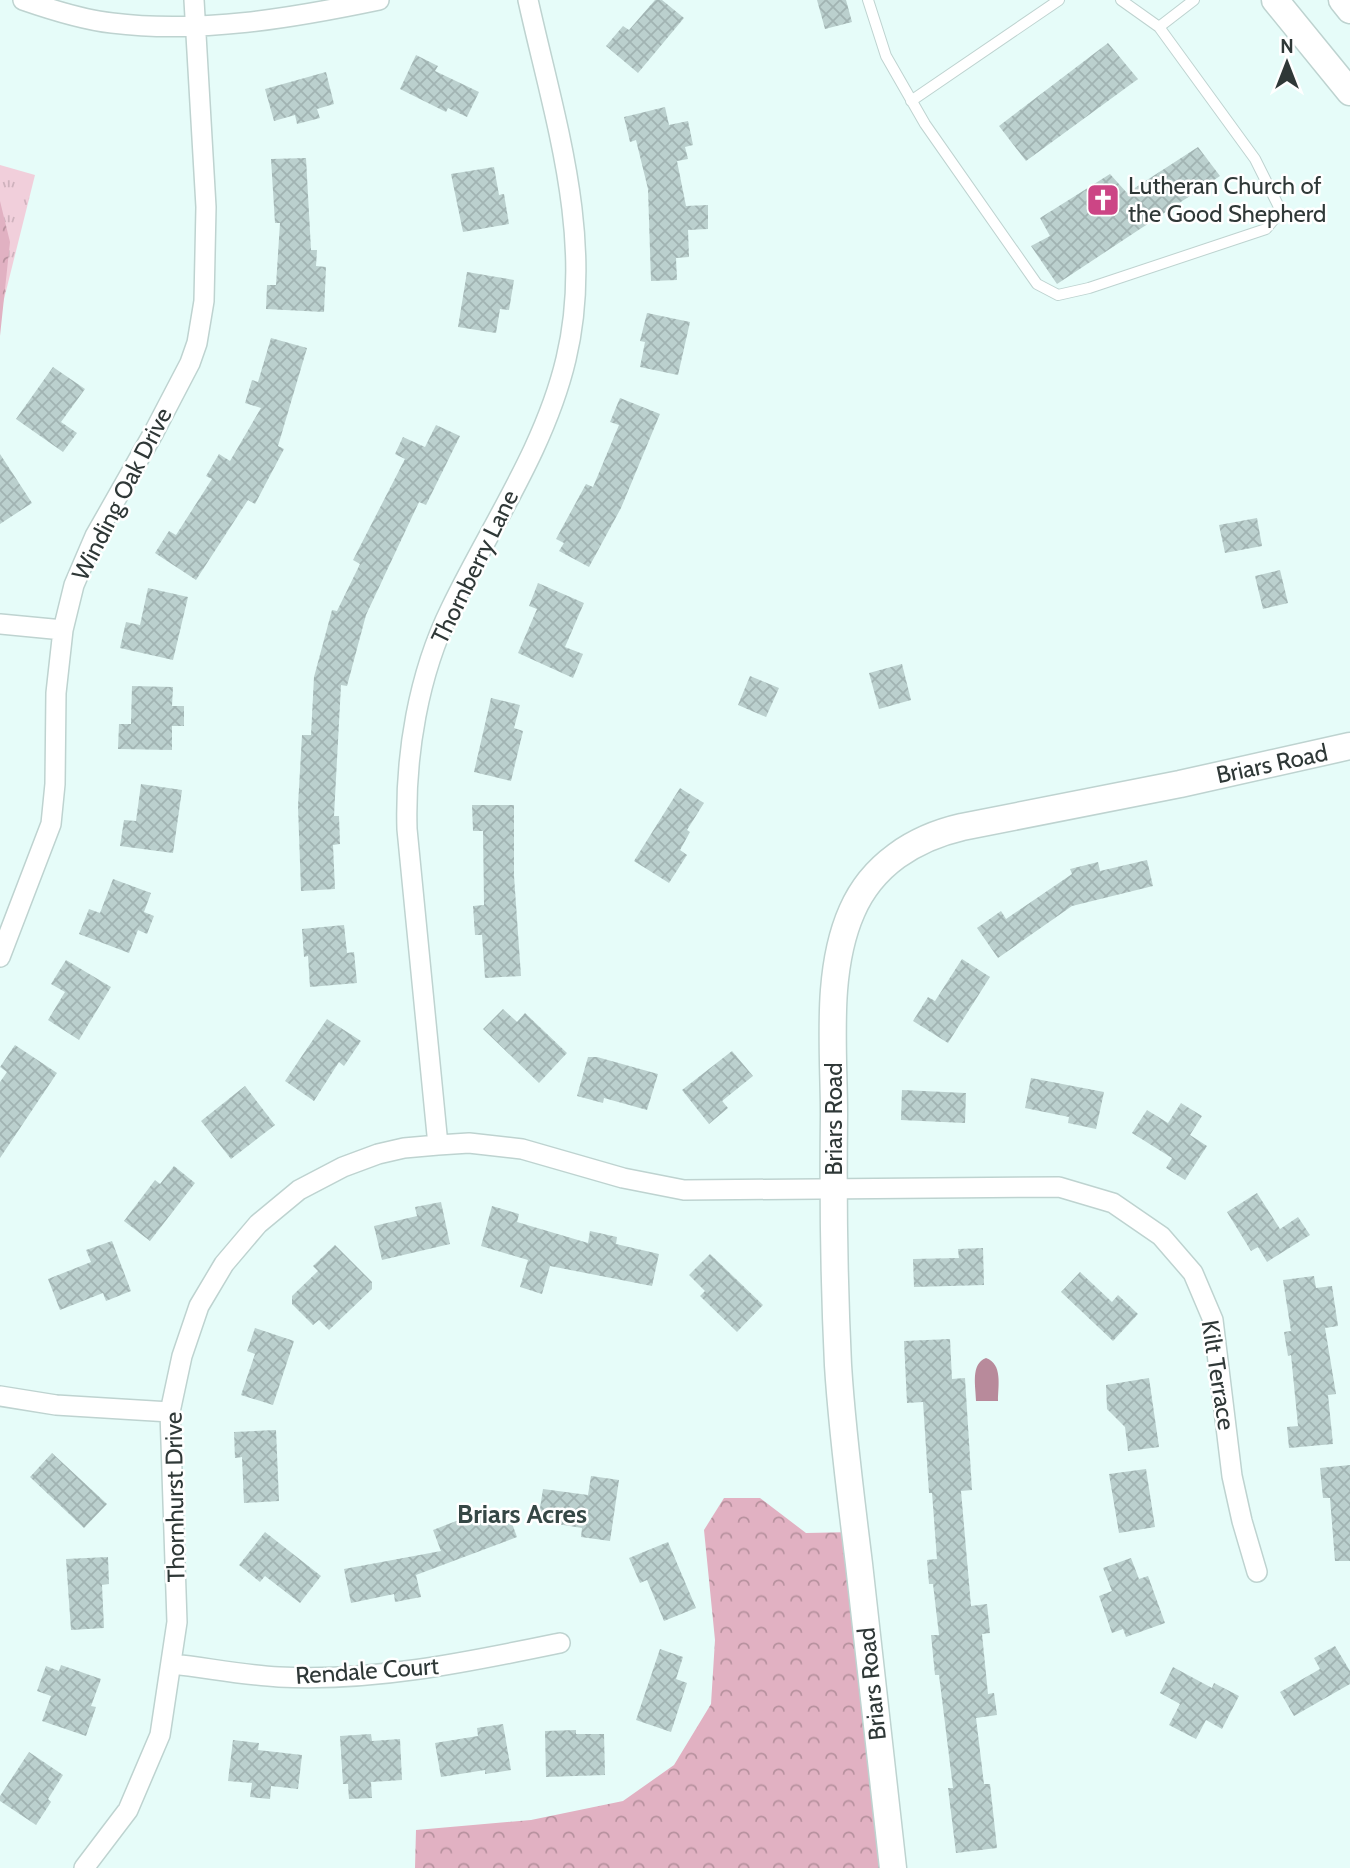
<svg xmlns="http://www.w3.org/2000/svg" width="1350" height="1868" font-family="Cabin,sans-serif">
	<defs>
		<pattern id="grass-tufts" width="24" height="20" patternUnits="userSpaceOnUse" patternTransform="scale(1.75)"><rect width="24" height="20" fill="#f1cfdb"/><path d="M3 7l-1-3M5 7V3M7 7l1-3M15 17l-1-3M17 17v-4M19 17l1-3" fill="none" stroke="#cfb2bd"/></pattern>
		<pattern id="forest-crowns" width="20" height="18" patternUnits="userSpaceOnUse" patternTransform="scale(1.75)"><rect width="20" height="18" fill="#e1b1c2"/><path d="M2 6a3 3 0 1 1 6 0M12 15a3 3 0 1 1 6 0" fill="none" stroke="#b7919e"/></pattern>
		<pattern id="building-cross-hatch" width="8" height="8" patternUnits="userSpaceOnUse" patternTransform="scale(1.75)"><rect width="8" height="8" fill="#bbd0ce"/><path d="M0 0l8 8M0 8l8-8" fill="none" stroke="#a1b3b2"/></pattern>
	</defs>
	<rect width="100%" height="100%" fill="#e6fcf9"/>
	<path fill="url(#grass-tufts)" d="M 0,165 L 35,175 L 0,315 Z"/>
	<path fill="url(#forest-crowns)" d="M 0,201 L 10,242 L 0,336 Z
		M 724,1498 L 760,1498 L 806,1533 L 855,1532 L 893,1868 L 415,1868 L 416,1830 L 531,1820 L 623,1801 L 674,1765 L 711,1704 L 715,1640 L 704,1530 Z"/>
	<path fill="#b88a9b" d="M 986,1358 C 1003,1364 998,1386 998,1401 L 976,1401 C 976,1387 970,1364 986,1358 Z"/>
	<path fill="url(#building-cross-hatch)" d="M 655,0 L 662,0 L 684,18 L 638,73 L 606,46 L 623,26 L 629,30 Z
		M 817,0 L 846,0 L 852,22 L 825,29 Z
		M 1108,43 L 1138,79 L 1026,161 L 999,126 Z
		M 416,55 L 438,66 L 435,71 L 479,92 L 467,117 L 448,108 L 446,112 L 400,89 Z
		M 326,72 L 334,104 L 317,109 L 320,118 L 297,124 L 295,115 L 274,121 L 265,89 Z
		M 665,107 L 669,125 L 688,121 L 693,145 L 685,147 L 688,159 L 677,161 L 686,206 L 708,205 L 708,229 L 688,230 L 689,257 L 676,258 L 677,280 L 651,281 L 648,189 L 636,140 L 630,142 L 624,117 Z
		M 1198,147 L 1220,176 L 1057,284 L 1031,246 L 1050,236 L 1040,218 L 1110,174 L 1127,193 Z
		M 306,158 L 311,250 L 317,250 L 316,266 L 326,267 L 324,312 L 266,309 L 267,285 L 276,285 L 280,223 L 275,223 L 271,159 Z
		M 494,167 L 499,195 L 504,194 L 509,224 L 463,232 L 451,174 Z
		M 467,272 L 514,280 L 509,310 L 500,309 L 496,333 L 458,327 Z
		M 647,313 L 690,322 L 678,375 L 640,367 L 645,342 L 640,341 Z
		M 271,338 L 307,348 L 278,446 L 284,449 L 255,504 L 248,500 L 196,580 L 155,553 L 169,531 L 176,535 L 212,479 L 206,476 L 219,454 L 230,461 L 261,408 L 245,403 L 252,380 L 258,382 Z
		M 53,367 L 85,389 L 61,422 L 77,433 L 63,452 L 16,419 Z
		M 620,398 L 660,414 L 621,508 L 589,567 L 559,551 L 564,543 L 556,539 L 586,484 L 593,487 L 619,425 L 610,422 Z
		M 436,425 L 460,436 L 426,505 L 419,502 L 366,615 L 347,686 L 341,685 L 334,816 L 339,816 L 340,844 L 333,845 L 335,889 L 301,891 L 298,806 L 302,735 L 311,735 L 314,677 L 332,610 L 337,611 L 360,564 L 353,560 L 405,459 L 395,454 L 403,437 L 425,447 Z
		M 0,454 L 32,503 L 0,524 Z
		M 1257,518 L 1262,546 L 1225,553 L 1219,525 Z
		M 1280,570 L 1288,603 L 1263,609 L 1255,576 Z
		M 538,583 L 584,603 L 565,647 L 583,654 L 573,678 L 518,653 L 537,609 L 529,606 Z
		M 148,588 L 188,597 L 173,660 L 120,648 L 126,622 L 140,625 Z
		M 902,664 L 911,700 L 879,709 L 869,673 Z
		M 750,676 L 779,688 L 766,717 L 738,705 Z
		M 132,686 L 173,687 L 172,706 L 184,706 L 184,726 L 172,726 L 172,750 L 118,749 L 119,724 L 131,724 Z
		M 491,698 L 520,705 L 514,728 L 523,731 L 511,781 L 474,772 Z
		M 141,784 L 182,790 L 173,853 L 120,846 L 124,820 L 136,821 Z
		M 680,788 L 704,803 L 687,830 L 690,832 L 680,850 L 687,855 L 669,883 L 634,861 Z
		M 472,805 L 514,805 L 514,876 L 521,976 L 485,978 L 482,935 L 475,935 L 473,906 L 484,905 L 483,831 L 473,831 Z
		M 1147,860 L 1153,886 L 1072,906 L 998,958 L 977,928 L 1001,911 L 1006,919 L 1072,874 L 1070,869 L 1098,862 L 1100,871 Z
		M 113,879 L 151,893 L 144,912 L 154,916 L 147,934 L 138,930 L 129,953 L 79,934 L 89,909 L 100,913 Z
		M 344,925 L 347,953 L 354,952 L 357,983 L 310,987 L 308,956 L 304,957 L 302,929 Z
		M 962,959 L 990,977 L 948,1043 L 913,1021 L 928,997 L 935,1001 Z
		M 66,960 L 111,987 L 79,1040 L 48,1020 L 65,992 L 51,984 Z
		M 503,1009 L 517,1022 L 525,1013 L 567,1053 L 539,1083 L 483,1029 Z
		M 327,1019 L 361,1041 L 344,1066 L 339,1062 L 314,1101 L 285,1081 Z
		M 15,1045 L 57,1073 L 0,1158 L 0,1082 L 7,1072 L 0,1067 Z
		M 732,1051 L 753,1076 L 722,1101 L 728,1108 L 709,1124 L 682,1090 Z
		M 588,1057 L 597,1057 L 658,1074 L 647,1110 L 604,1098 L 603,1103 L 577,1096 Z
		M 1031,1078 L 1104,1092 L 1096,1129 L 1068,1123 L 1069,1117 L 1025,1108 Z
		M 245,1086 L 275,1125 L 231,1159 L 201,1121 Z
		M 902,1090 L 966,1093 L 965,1123 L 901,1120 Z
		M 1181,1103 L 1202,1116 L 1190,1135 L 1207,1146 L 1185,1180 L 1166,1168 L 1172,1158 L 1132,1133 L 1147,1110 L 1168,1123 Z
		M 174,1166 L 195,1183 L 150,1241 L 124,1221 L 155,1180 L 160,1184 Z
		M 1257,1193 L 1280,1229 L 1298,1217 L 1310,1235 L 1267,1262 L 1258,1247 L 1251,1251 L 1227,1212 Z
		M 441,1202 L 450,1244 L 382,1260 L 374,1226 L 417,1216 L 415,1207 Z
		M 492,1206 L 519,1214 L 517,1222 L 588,1243 L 590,1231 L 617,1237 L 616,1244 L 659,1254 L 652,1286 L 550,1266 L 542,1294 L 520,1287 L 528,1260 L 481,1246 Z
		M 112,1241 L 131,1291 L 106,1301 L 103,1293 L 60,1310 L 48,1279 L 91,1262 L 86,1250 Z
		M 335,1245 L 372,1282 L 372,1289 L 329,1330 L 319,1320 L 313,1325 L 292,1304 L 292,1296 L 318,1271 L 313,1266 Z
		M 983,1248 L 984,1285 L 914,1287 L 913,1259 L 959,1258 L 958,1249 Z
		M 710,1254 L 763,1305 L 737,1332 L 700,1296 L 705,1291 L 689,1275 Z
		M 1080,1272 L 1112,1302 L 1118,1295 L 1138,1314 L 1113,1341 L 1061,1292 Z
		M 1314,1276 L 1316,1288 L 1332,1286 L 1338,1326 L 1325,1328 L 1336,1394 L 1328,1395 L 1333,1444 L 1289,1448 L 1287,1427 L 1298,1426 L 1291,1355 L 1288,1356 L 1284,1332 L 1291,1331 L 1283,1280 Z
		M 255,1328 L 294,1341 L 273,1405 L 241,1395 L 255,1354 L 247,1351 Z
		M 950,1339 L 952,1379 L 965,1378 L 972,1490 L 961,1491 L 971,1606 L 987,1604 L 990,1633 L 982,1634 L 988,1694 L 994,1693 L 997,1715 L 976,1718 L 984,1784 L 990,1784 L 997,1848 L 956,1853 L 948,1788 L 953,1788 L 939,1675 L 935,1675 L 931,1635 L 939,1635 L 933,1584 L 929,1584 L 927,1560 L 937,1559 L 932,1493 L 929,1493 L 923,1402 L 907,1403 L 904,1341 Z
		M 1149,1378 L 1159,1447 L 1128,1451 L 1125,1427 L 1107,1409 L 1106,1385 Z
		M 276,1430 L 279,1501 L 244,1503 L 242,1457 L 235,1458 L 234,1432 Z
		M 52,1453 L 107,1504 L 84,1528 L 30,1477 Z
		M 1350,1465 L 1350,1561 L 1335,1561 L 1330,1498 L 1323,1498 L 1320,1468 Z
		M 1146,1469 L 1155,1527 L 1119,1533 L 1109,1474 Z
		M 591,1476 L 619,1480 L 610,1541 L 581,1537 L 582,1528 L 538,1521 L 543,1489 L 588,1495 Z
		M 507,1510 L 517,1537 L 416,1575 L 421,1597 L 395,1602 L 394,1594 L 351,1603 L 344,1569 L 441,1551 L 433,1530 L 482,1511 L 485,1518 Z
		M 265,1532 L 321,1576 L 300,1603 L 265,1576 L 260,1582 L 239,1565 Z
		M 668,1542 L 696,1608 L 664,1621 L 647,1580 L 640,1583 L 629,1558 Z
		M 108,1557 L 109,1584 L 102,1585 L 104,1628 L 71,1630 L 66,1559 Z
		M 1131,1558 L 1139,1579 L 1148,1576 L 1165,1623 L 1126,1637 L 1123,1629 L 1112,1633 L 1099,1596 L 1112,1591 L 1103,1568 Z
		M 1335,1646 L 1350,1671 L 1350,1684 L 1294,1716 L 1280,1692 L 1320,1669 L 1314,1658 Z
		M 660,1649 L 683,1657 L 676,1679 L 687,1683 L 671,1732 L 636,1720 Z
		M 61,1665 L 101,1679 L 91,1706 L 96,1707 L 86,1736 L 42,1721 L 51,1696 L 37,1691 L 46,1666 L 59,1671 Z
		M 1173,1667 L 1212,1688 L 1214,1683 L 1239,1696 L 1222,1729 L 1206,1720 L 1196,1739 L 1169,1725 L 1180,1704 L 1160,1693 Z
		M 503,1724 L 511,1770 L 485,1774 L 485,1770 L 441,1777 L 435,1743 L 478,1736 L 477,1728 Z
		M 576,1730 L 576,1734 L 604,1734 L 605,1775 L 546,1777 L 545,1731 Z
		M 371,1734 L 372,1741 L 400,1739 L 402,1780 L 371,1782 L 372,1798 L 349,1799 L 348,1784 L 343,1784 L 340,1736 Z
		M 233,1740 L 259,1743 L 258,1750 L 302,1755 L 298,1789 L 271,1786 L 270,1799 L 250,1797 L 252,1783 L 228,1781 Z
		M 29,1752 L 63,1775 L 48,1799 L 51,1802 L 36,1825 L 0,1801 L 0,1796 Z"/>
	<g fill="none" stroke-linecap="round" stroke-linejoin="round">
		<defs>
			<path id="lane" d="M 868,0 L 886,56 L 925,124 L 1037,284 L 1058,295 L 1089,288 L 1266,229 L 1281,211 L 1255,159 L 1159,27 L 1194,0
				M 1121,0 L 1159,27
				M 911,101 L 1059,0"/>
			<path id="street" d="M 23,0 C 49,9 84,20 112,23 C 200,34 293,18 379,0
				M 0,624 L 63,630
				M 0,957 L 51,824 L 55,784 L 56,693 L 63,630 L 74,585 L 95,536 L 154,432 L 190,363 L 197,343 L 204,301 L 206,207 L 194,0
				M 438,1145 L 407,829 C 405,755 418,675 451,608 C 490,527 545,448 566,359 C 595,239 554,117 528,0
				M 0,1396 L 56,1405 L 170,1412
				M 173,1664 C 208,1668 244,1675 279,1677 C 374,1682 468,1662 560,1643
				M 84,1868 L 128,1810 L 160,1735 L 177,1622 L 170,1412 L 182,1356 L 199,1306 L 224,1264 L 258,1224 L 299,1190 L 343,1167 L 378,1154 L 404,1148 L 438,1145 L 469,1143 L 522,1149 L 623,1178 L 684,1190 L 1059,1187 L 1113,1203 L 1161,1236 L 1193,1273 L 1213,1320 L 1232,1476 L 1242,1521 L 1257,1572"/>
			<path id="secondary" d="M 1275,0 L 1350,92
				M 1342,0 L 1350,10
				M 893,1868 C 882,1767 870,1665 859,1564 C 851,1498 842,1431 838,1365 C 834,1282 833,1198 834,1115 C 834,1049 825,972 852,911 C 872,865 914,838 962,827 L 1180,784 L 1350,746"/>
		</defs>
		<use href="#lane" stroke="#bed3d0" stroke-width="12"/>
		<use href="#street" stroke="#bed3d0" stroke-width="22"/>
		<use href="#secondary" stroke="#bed3d0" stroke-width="29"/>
		<use href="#lane" stroke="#fff" stroke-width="10"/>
		<use href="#street" stroke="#fff" stroke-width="19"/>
		<use href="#secondary" stroke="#fff" stroke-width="26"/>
	</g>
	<defs>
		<symbol id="church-square" viewBox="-11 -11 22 22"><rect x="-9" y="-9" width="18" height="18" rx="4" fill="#cc4585" stroke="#fff"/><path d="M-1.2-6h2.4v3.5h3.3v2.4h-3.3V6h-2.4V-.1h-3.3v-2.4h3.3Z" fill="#fff"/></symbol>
	</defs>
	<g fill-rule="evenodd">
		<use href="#church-square" x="1084" y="181" width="38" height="38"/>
	</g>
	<g text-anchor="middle" stroke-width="5" stroke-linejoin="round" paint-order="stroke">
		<g font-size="24" fill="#2f3837" stroke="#fff" text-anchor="start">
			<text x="1128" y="194">Lutheran Church of<tspan x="1128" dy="28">the Good Shepherd</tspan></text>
		</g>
		<g font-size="24" fill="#2f3837" stroke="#fff">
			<text transform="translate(122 494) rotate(-63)" y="8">Winding Oak Drive</text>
			<text transform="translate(475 567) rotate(-64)" y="8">Thornberry Lane</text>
			<text transform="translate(1272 764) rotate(-12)" y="8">Briars Road</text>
			<text transform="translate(834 1119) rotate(-90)" y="8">Briars Road</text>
			<text transform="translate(1218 1375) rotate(81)" y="8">Kilt Terrace</text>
			<text transform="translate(175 1497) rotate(-91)" y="8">Thornhurst Drive</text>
			<text transform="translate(367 1671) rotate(-4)" y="8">Rendale Court</text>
			<text transform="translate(872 1684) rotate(-96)" y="8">Briars Road</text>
		</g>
		<g font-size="26" font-weight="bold" fill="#354745" stroke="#fff">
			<text x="522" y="1523">Briars Acres</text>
		</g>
	</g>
	<g transform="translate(1287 63)" stroke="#ffffff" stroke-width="5" paint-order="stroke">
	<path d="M0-5L12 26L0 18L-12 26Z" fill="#2f3837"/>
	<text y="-10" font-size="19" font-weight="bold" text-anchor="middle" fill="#2f3837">N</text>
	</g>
</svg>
